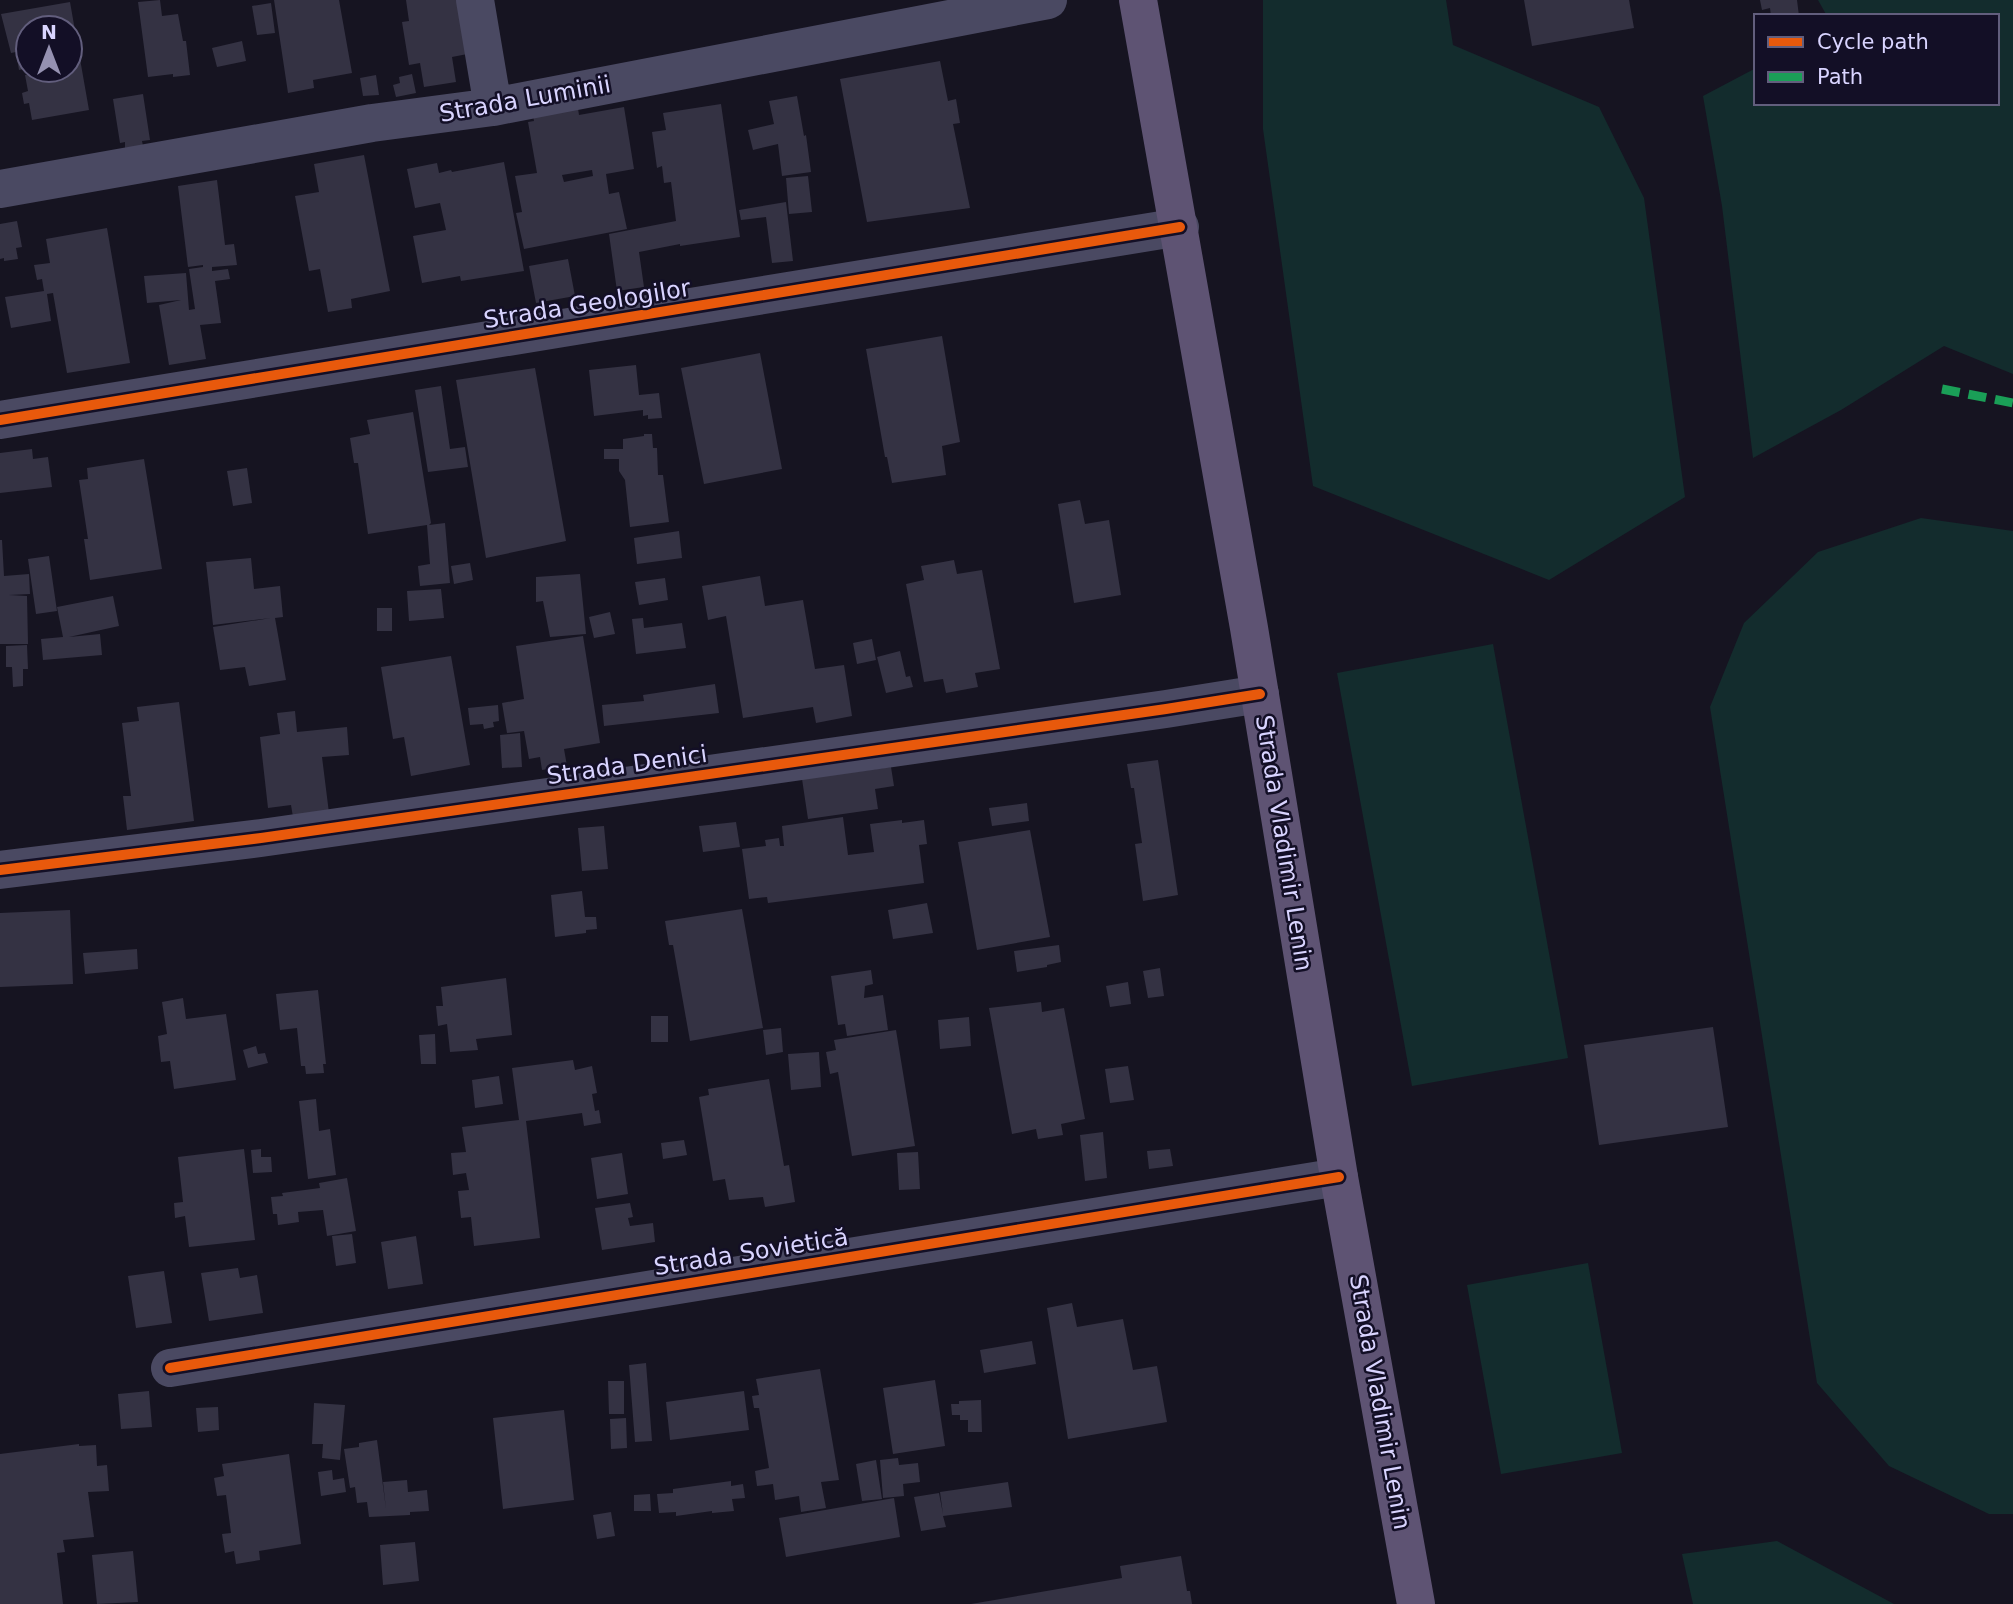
<svg xmlns="http://www.w3.org/2000/svg" width="2013" height="1604" font-family="'DejaVu Sans',sans-serif">
	<rect width="100%" height="100%" fill="#161421"/>
	<path fill="#132c2d" d="M 1263,0 L 1446,0 L 1453,45 L 1599,107 L 1644,198 L 1685,497 L 1549,580 L 1313,486 L 1263,129 Z
		M 1818,0 L 2013,0 L 2013,374 L 1944,346 L 1841,410 L 1753,458 L 1722,206 L 1703,96 L 1756,68 L 1756,103 L 1997,103 L 1997,16 L 1827,16 Z
		M 1921,518 L 2013,531 L 2013,1514 L 1989,1514 L 1889,1466 L 1817,1383 L 1710,707 L 1744,623 L 1818,552 Z
		M 1493,644 L 1568,1058 L 1412,1086 L 1337,673 Z
		M 1588,1263 L 1622,1453 L 1501,1474 L 1467,1285 Z
		M 1777,1541 L 1894,1604 L 1693,1604 L 1682,1554 Z"/>
	<path fill="#343243" fill-rule="evenodd" d="M 160,0 L 162,16 L 178,14 L 183,41 L 186,41 L 190,75 L 173,77 L 173,74 L 148,77 L 138,2 Z
		M 274,0 L 339,0 L 352,73 L 313,80 L 314,88 L 288,93 Z
		M 406,0 L 474,0 L 483,51 L 452,57 L 456,82 L 424,87 L 420,63 L 409,65 L 402,22 L 409,21 Z
		M 1524,0 L 1629,0 L 1634,28 L 1532,46 Z
		M 1760,0 L 1797,0 L 1799,16 L 1771,16 L 1770,8 L 1762,10 Z
		M 70,2 L 89,110 L 32,120 L 29,103 L 24,104 L 22,93 L 28,91 L 25,75 L 40,72 L 39,70 L 70,70 L 70,28 L 28,28 L 28,68 L 19,70 L 16,52 L 11,53 L 1,14 Z
		M 271,3 L 275,33 L 257,35 L 252,6 Z
		M 242,41 L 246,61 L 217,67 L 212,48 Z
		M 940,61 L 948,101 L 956,99 L 960,123 L 953,124 L 970,208 L 867,222 L 840,79 Z
		M 412,74 L 416,93 L 396,97 L 393,85 L 400,83 L 399,77 Z
		M 376,75 L 379,95 L 363,96 L 360,78 Z
		M 143,94 L 150,140 L 142,141 L 143,146 L 125,148 L 125,142 L 120,143 L 113,99 Z
		M 797,96 L 804,136 L 806,135 L 811,172 L 782,176 L 778,144 L 753,150 L 748,130 L 774,124 L 769,101 Z
		M 577,102 L 579,115 L 624,107 L 634,169 L 606,174 L 609,194 L 619,192 L 627,229 L 524,249 L 516,213 L 522,212 L 515,176 L 537,173 L 528,122 L 534,121 L 532,110 ZM 592,170 L 593,176 L 564,182 L 562,175 Z
		M 721,104 L 740,237 L 680,246 L 680,244 L 639,252 L 644,287 L 617,291 L 609,234 L 676,221 L 671,182 L 664,183 L 662,166 L 657,168 L 652,132 L 666,130 L 663,113 Z
		M 364,155 L 390,291 L 351,299 L 352,308 L 328,312 L 320,269 L 309,271 L 295,196 L 319,192 L 314,164 Z
		M 504,162 L 524,271 L 461,281 L 460,276 L 422,283 L 413,236 L 446,230 L 440,203 L 415,208 L 407,169 L 437,163 L 439,173 L 451,170 L 452,172 Z
		M 808,176 L 812,212 L 789,214 L 786,178 Z
		M 217,180 L 225,245 L 234,244 L 237,265 L 212,267 L 212,271 L 228,269 L 230,279 L 215,281 L 221,323 L 200,325 L 206,359 L 169,365 L 159,305 L 181,300 L 147,303 L 144,276 L 186,273 L 189,310 L 195,309 L 189,269 L 203,267 L 203,265 L 188,267 L 178,186 Z
		M 786,202 L 793,261 L 772,263 L 766,217 L 741,220 L 739,210 Z
		M 17,221 L 22,247 L 16,248 L 18,259 L 4,261 L 4,258 L 0,259 L 0,224 Z
		M 107,228 L 130,363 L 67,373 L 53,293 L 47,294 L 51,321 L 11,328 L 5,297 L 44,291 L 42,279 L 37,280 L 34,265 L 50,263 L 46,239 Z
		M 568,259 L 575,296 L 536,303 L 529,266 Z
		M 942,336 L 960,442 L 942,446 L 946,475 L 892,483 L 887,457 L 885,457 L 866,349 Z
		M 760,353 L 782,469 L 704,484 L 681,368 Z
		M 636,365 L 639,395 L 659,393 L 662,418 L 648,419 L 648,415 L 643,416 L 643,410 L 594,416 L 589,370 Z
		M 535,368 L 566,541 L 486,558 L 456,380 Z
		M 441,386 L 450,449 L 465,447 L 468,467 L 428,472 L 415,390 Z
		M 413,412 L 431,523 L 429,525 L 445,523 L 450,583 L 420,586 L 418,566 L 430,564 L 427,525 L 368,534 L 358,463 L 354,463 L 350,438 L 370,434 L 367,420 Z
		M 644,434 L 652,434 L 653,448 L 657,448 L 658,475 L 663,475 L 669,522 L 630,527 L 625,480 L 619,471 L 619,459 L 604,459 L 604,449 L 623,449 L 623,439 L 644,436 Z
		M 32,449 L 33,459 L 48,457 L 52,487 L 0,493 L 0,453 Z
		M 144,459 L 162,569 L 90,580 L 84,539 L 88,539 L 79,480 L 88,479 L 87,468 Z
		M 247,468 L 252,503 L 233,506 L 227,471 Z
		M 1080,500 L 1085,524 L 1109,520 L 1121,595 L 1074,603 L 1058,504 Z
		M 679,531 L 682,558 L 637,564 L 634,538 Z
		M 0,540 L 2,540 L 4,576 L 29,574 L 30,594 L 9,595 L 27,596 L 28,644 L 0,644 Z
		M 49,556 L 57,611 L 36,614 L 28,559 Z
		M 251,558 L 254,589 L 280,586 L 283,617 L 275,618 L 286,680 L 249,686 L 245,667 L 220,670 L 213,627 L 271,618 L 213,625 L 206,562 Z
		M 954,560 L 957,574 L 982,570 L 1000,669 L 975,673 L 978,687 L 946,693 L 943,679 L 924,682 L 906,584 L 924,580 L 921,566 Z
		M 470,563 L 473,580 L 454,584 L 451,566 Z
		M 580,574 L 586,634 L 550,637 L 543,601 L 536,602 L 536,577 Z
		M 760,576 L 765,606 L 803,600 L 815,669 L 844,665 L 852,716 L 816,723 L 813,707 L 743,718 L 726,616 L 708,620 L 702,586 Z
		M 665,578 L 668,600 L 639,605 L 635,582 Z
		M 441,589 L 444,618 L 409,621 L 407,591 Z
		M 113,596 L 119,626 L 69,637 L 100,634 L 102,655 L 43,660 L 41,639 L 63,637 L 57,607 Z
		M 377,608 L 392,608 L 392,631 L 377,631 Z
		M 610,612 L 615,634 L 594,638 L 589,617 Z
		M 643,618 L 644,628 L 682,623 L 686,648 L 636,654 L 632,619 Z
		M 583,636 L 600,743 L 564,749 L 567,766 L 542,770 L 540,757 L 529,759 L 524,731 L 507,733 L 502,703 L 524,699 L 516,646 Z
		M 872,639 L 876,660 L 857,664 L 853,643 Z
		M 27,645 L 28,669 L 23,669 L 23,686 L 13,687 L 12,667 L 6,667 L 6,646 Z
		M 900,651 L 906,677 L 910,676 L 913,687 L 886,693 L 877,657 Z
		M 451,656 L 470,765 L 411,776 L 404,737 L 393,739 L 381,667 Z
		M 715,684 L 719,713 L 604,726 L 602,705 L 644,701 L 643,695 Z
		M 179,702 L 194,821 L 127,830 L 123,796 L 131,796 L 122,723 L 139,721 L 137,707 Z
		M 498,705 L 499,721 L 493,722 L 494,727 L 484,729 L 483,724 L 470,725 L 468,708 Z
		M 295,711 L 297,732 L 347,727 L 349,755 L 322,757 L 329,813 L 293,817 L 291,805 L 268,808 L 260,737 L 280,734 L 277,713 Z
		M 520,733 L 522,767 L 502,768 L 500,735 Z
		M 1158,760 L 1178,895 L 1143,901 L 1135,844 L 1142,843 L 1134,788 L 1131,788 L 1127,764 Z
		M 891,767 L 894,786 L 875,789 L 878,809 L 808,819 L 802,779 Z
		M 1027,803 L 1029,821 L 992,826 L 989,808 Z
		M 843,817 L 848,855 L 874,852 L 870,824 L 902,820 L 902,823 L 924,820 L 927,844 L 919,845 L 924,883 L 768,903 L 767,897 L 749,899 L 742,849 L 766,846 L 765,840 L 779,838 L 780,846 L 784,846 L 782,826 Z
		M 736,822 L 740,847 L 703,852 L 699,826 Z
		M 604,826 L 608,869 L 582,871 L 578,828 Z
		M 1030,830 L 1050,937 L 977,950 L 958,842 Z
		M 582,891 L 585,917 L 596,917 L 597,929 L 586,930 L 586,933 L 555,937 L 551,895 Z
		M 927,903 L 933,933 L 893,939 L 888,910 Z
		M 742,909 L 763,1028 L 690,1041 L 673,945 L 669,945 L 665,921 Z
		M 70,910 L 73,984 L 0,987 L 0,913 Z
		M 1059,945 L 1061,962 L 1047,965 L 1047,967 L 1017,972 L 1014,951 Z
		M 137,949 L 138,969 L 85,974 L 83,953 Z
		M 1160,968 L 1164,996 L 1148,998 L 1143,971 Z
		M 871,970 L 873,984 L 865,986 L 864,998 L 883,995 L 888,1030 L 847,1036 L 845,1024 L 838,1025 L 831,976 Z
		M 506,978 L 512,1035 L 476,1039 L 478,1050 L 450,1052 L 447,1024 L 438,1026 L 436,1006 L 443,1006 L 441,987 Z
		M 1128,982 L 1131,1004 L 1110,1007 L 1106,986 Z
		M 318,990 L 326,1064 L 323,1064 L 324,1073 L 306,1074 L 305,1066 L 301,1066 L 297,1028 L 280,1030 L 276,994 Z
		M 183,998 L 186,1019 L 226,1014 L 236,1080 L 174,1089 L 170,1061 L 161,1062 L 158,1036 L 167,1034 L 162,1002 Z
		M 1041,1002 L 1042,1012 L 1064,1008 L 1085,1119 L 1061,1124 L 1063,1135 L 1038,1139 L 1036,1129 L 1012,1134 L 989,1008 Z
		M 651,1016 L 668,1016 L 668,1042 L 651,1042 Z
		M 969,1017 L 971,1046 L 940,1049 L 938,1020 Z
		M 1713,1027 L 1728,1127 L 1599,1145 L 1584,1045 Z
		M 781,1028 L 783,1052 L 766,1055 L 763,1030 Z
		M 896,1030 L 915,1146 L 852,1156 L 838,1072 L 830,1074 L 826,1052 L 836,1050 L 834,1040 Z
		M 435,1034 L 436,1064 L 421,1064 L 419,1035 Z
		M 256,1046 L 258,1054 L 265,1053 L 268,1063 L 248,1068 L 243,1050 Z
		M 819,1052 L 821,1087 L 791,1090 L 788,1054 Z
		M 573,1060 L 575,1070 L 592,1066 L 597,1093 L 592,1094 L 595,1111 L 599,1110 L 601,1123 L 584,1126 L 582,1113 L 526,1121 L 540,1238 L 474,1246 L 471,1217 L 461,1218 L 458,1191 L 469,1190 L 466,1173 L 453,1175 L 451,1153 L 466,1152 L 462,1127 L 519,1120 L 512,1068 Z
		M 1128,1066 L 1134,1100 L 1110,1103 L 1105,1069 Z
		M 499,1076 L 503,1104 L 475,1108 L 472,1080 Z
		M 769,1079 L 784,1166 L 789,1165 L 795,1202 L 765,1207 L 763,1197 L 729,1200 L 725,1179 L 713,1181 L 699,1097 L 709,1095 L 708,1089 Z
		M 316,1099 L 319,1131 L 330,1129 L 336,1175 L 308,1179 L 299,1101 Z
		M 1103,1132 L 1107,1178 L 1085,1181 L 1080,1135 Z
		M 684,1140 L 687,1155 L 663,1159 L 661,1143 Z
		M 244,1149 L 255,1240 L 189,1247 L 185,1216 L 175,1218 L 174,1203 L 183,1202 L 178,1157 Z
		M 261,1149 L 261,1157 L 271,1157 L 272,1172 L 253,1173 L 251,1150 Z
		M 1170,1149 L 1173,1166 L 1149,1169 L 1147,1151 Z
		M 918,1152 L 920,1189 L 899,1190 L 897,1153 Z
		M 622,1153 L 628,1194 L 597,1199 L 591,1158 Z
		M 347,1178 L 356,1231 L 327,1236 L 323,1210 L 298,1212 L 299,1222 L 278,1225 L 277,1214 L 273,1214 L 271,1197 L 283,1196 L 282,1193 L 320,1188 L 319,1183 Z
		M 630,1203 L 633,1217 L 628,1218 L 630,1226 L 653,1223 L 655,1242 L 602,1250 L 595,1208 Z
		M 352,1234 L 356,1263 L 336,1266 L 332,1236 Z
		M 416,1236 L 423,1284 L 388,1289 L 381,1242 Z
		M 238,1268 L 240,1278 L 257,1275 L 263,1313 L 209,1321 L 201,1273 Z
		M 164,1271 L 172,1323 L 136,1328 L 128,1276 Z
		M 1072,1303 L 1077,1327 L 1123,1319 L 1133,1370 L 1157,1366 L 1167,1422 L 1068,1439 L 1047,1308 Z
		M 1032,1341 L 1036,1364 L 984,1373 L 980,1350 Z
		M 646,1363 L 652,1441 L 635,1442 L 629,1365 Z
		M 820,1369 L 839,1480 L 821,1482 L 826,1508 L 801,1512 L 799,1496 L 775,1500 L 773,1484 L 757,1486 L 755,1471 L 769,1468 L 759,1408 L 754,1408 L 752,1396 L 759,1395 L 756,1379 Z
		M 935,1380 L 945,1446 L 893,1454 L 883,1388 Z
		M 608,1381 L 624,1381 L 624,1414 L 609,1414 Z
		M 149,1391 L 152,1427 L 121,1429 L 118,1394 Z
		M 744,1391 L 749,1430 L 670,1440 L 666,1402 Z
		M 981,1400 L 982,1432 L 968,1432 L 968,1420 L 960,1420 L 960,1415 L 952,1415 L 951,1404 L 959,1404 L 959,1401 Z
		M 314,1403 L 345,1405 L 340,1460 L 322,1458 L 323,1444 L 312,1444 Z
		M 218,1407 L 219,1430 L 198,1432 L 196,1408 Z
		M 564,1410 L 574,1500 L 503,1509 L 493,1418 Z
		M 626,1418 L 627,1448 L 611,1449 L 610,1419 Z
		M 377,1440 L 386,1509 L 383,1482 L 407,1480 L 408,1492 L 427,1490 L 429,1511 L 410,1512 L 410,1515 L 369,1517 L 367,1502 L 357,1503 L 355,1487 L 350,1488 L 344,1449 L 359,1447 L 359,1443 Z
		M 79,1444 L 79,1446 L 96,1445 L 97,1466 L 107,1465 L 109,1491 L 88,1492 L 94,1537 L 63,1540 L 65,1552 L 57,1553 L 63,1604 L 0,1604 L 0,1454 Z
		M 289,1454 L 301,1544 L 259,1551 L 260,1560 L 236,1564 L 234,1551 L 225,1553 L 222,1534 L 231,1533 L 226,1495 L 217,1496 L 214,1478 L 224,1476 L 222,1464 Z
		M 898,1458 L 899,1465 L 918,1463 L 920,1482 L 903,1484 L 904,1496 L 883,1498 L 880,1460 Z
		M 876,1460 L 882,1499 L 862,1501 L 856,1464 Z
		M 332,1470 L 333,1480 L 344,1478 L 346,1492 L 321,1496 L 318,1472 Z
		M 731,1481 L 731,1486 L 743,1484 L 745,1498 L 732,1499 L 734,1511 L 712,1513 L 712,1511 L 676,1516 L 676,1512 L 659,1513 L 657,1494 L 673,1493 L 673,1489 Z
		M 1008,1482 L 1012,1507 L 943,1516 L 946,1527 L 921,1531 L 914,1497 L 939,1493 L 943,1514 L 940,1492 Z
		M 650,1494 L 651,1511 L 634,1511 L 634,1495 Z
		M 894,1498 L 900,1537 L 786,1557 L 779,1518 Z
		M 611,1512 L 615,1536 L 597,1539 L 593,1515 Z
		M 415,1542 L 419,1581 L 383,1585 L 380,1545 Z
		M 133,1551 L 138,1602 L 97,1604 L 92,1555 Z
		M 1181,1556 L 1187,1591 L 1190,1591 L 1192,1604 L 971,1604 L 1122,1578 L 1120,1566 Z"/>
	<g fill="none" stroke-linecap="round" stroke-linejoin="round">
		<path stroke="#4a4962" stroke-width="38" d="M 475,0 L 493,107
			M 0,189 L 372,123 L 493,107 L 1048,0
			M 0,420 L 1180,227
			M 0,870 L 261,838 L 1166,709 L 1260,694
			M 170,1368 L 1339,1177"/>
		<path stroke="#5e5373" stroke-width="38" d="M 1138,0 L 1249,628 L 1339,1177 L 1416,1604"/>
		<path stroke="#1a9f57" stroke-width="9" stroke-dasharray="18 9" stroke-linecap="butt" d="M 1942,389 L 2013,403"/>
		<defs>
			<path id="cycleway" d="M 0,420 L 1180,227
				M 0,870 L 261,838 L 1166,709 L 1260,694
				M 170,1368 L 1339,1177"/>
		</defs>
		<use href="#cycleway" stroke="#130f26" stroke-width="15"/>
		<use href="#cycleway" stroke="#e8590c" stroke-width="10"/>
	</g>
	<g text-anchor="middle" stroke-width="5" stroke-linejoin="round" paint-order="stroke">
		<g font-size="24" fill="#d9d4ff" stroke="#130f26">
			<text transform="translate(525 99) rotate(-10)" y="8">Strada Luminii</text>
			<text transform="translate(587 304) rotate(-9)" y="8">Strada Geologilor</text>
			<text transform="translate(627 765) rotate(-8)" y="8">Strada Denici</text>
			<text transform="translate(1284 843) rotate(81)" y="8">Strada Vladimir Lenin</text>
			<text transform="translate(751 1252) rotate(-9)" y="8">Strada Sovietică</text>
			<text transform="translate(1380 1402) rotate(80)" y="8">Strada Vladimir Lenin</text>
		</g>
	</g>
	<rect x="1754" y="14" width="245" height="91" fill="#130f26" stroke="#625e7d" stroke-width="2"/>
	<rect x="1768" y="37" width="35" height="10" fill="#e8590c" stroke="#625e7d" stroke-width="2"/>
	<text x="1817" y="49" font-size="21" fill="#d9d4ff">Cycle path</text>
	<rect x="1768" y="72" width="35" height="10" fill="#1a9f57" stroke="#625e7d" stroke-width="2"/>
	<text x="1817" y="84" font-size="21" fill="#d9d4ff">Path</text>
	<g transform="translate(49 49)"><circle r="33" fill="#130f26" stroke="#625e7d" stroke-width="2"/>
	<path d="M0-5L12 26L0 18L-12 26Z" fill="#9591b1"/>
	<text y="-10" font-size="19" font-weight="bold" text-anchor="middle" fill="#d9d4ff">N</text>
	</g>
</svg>
